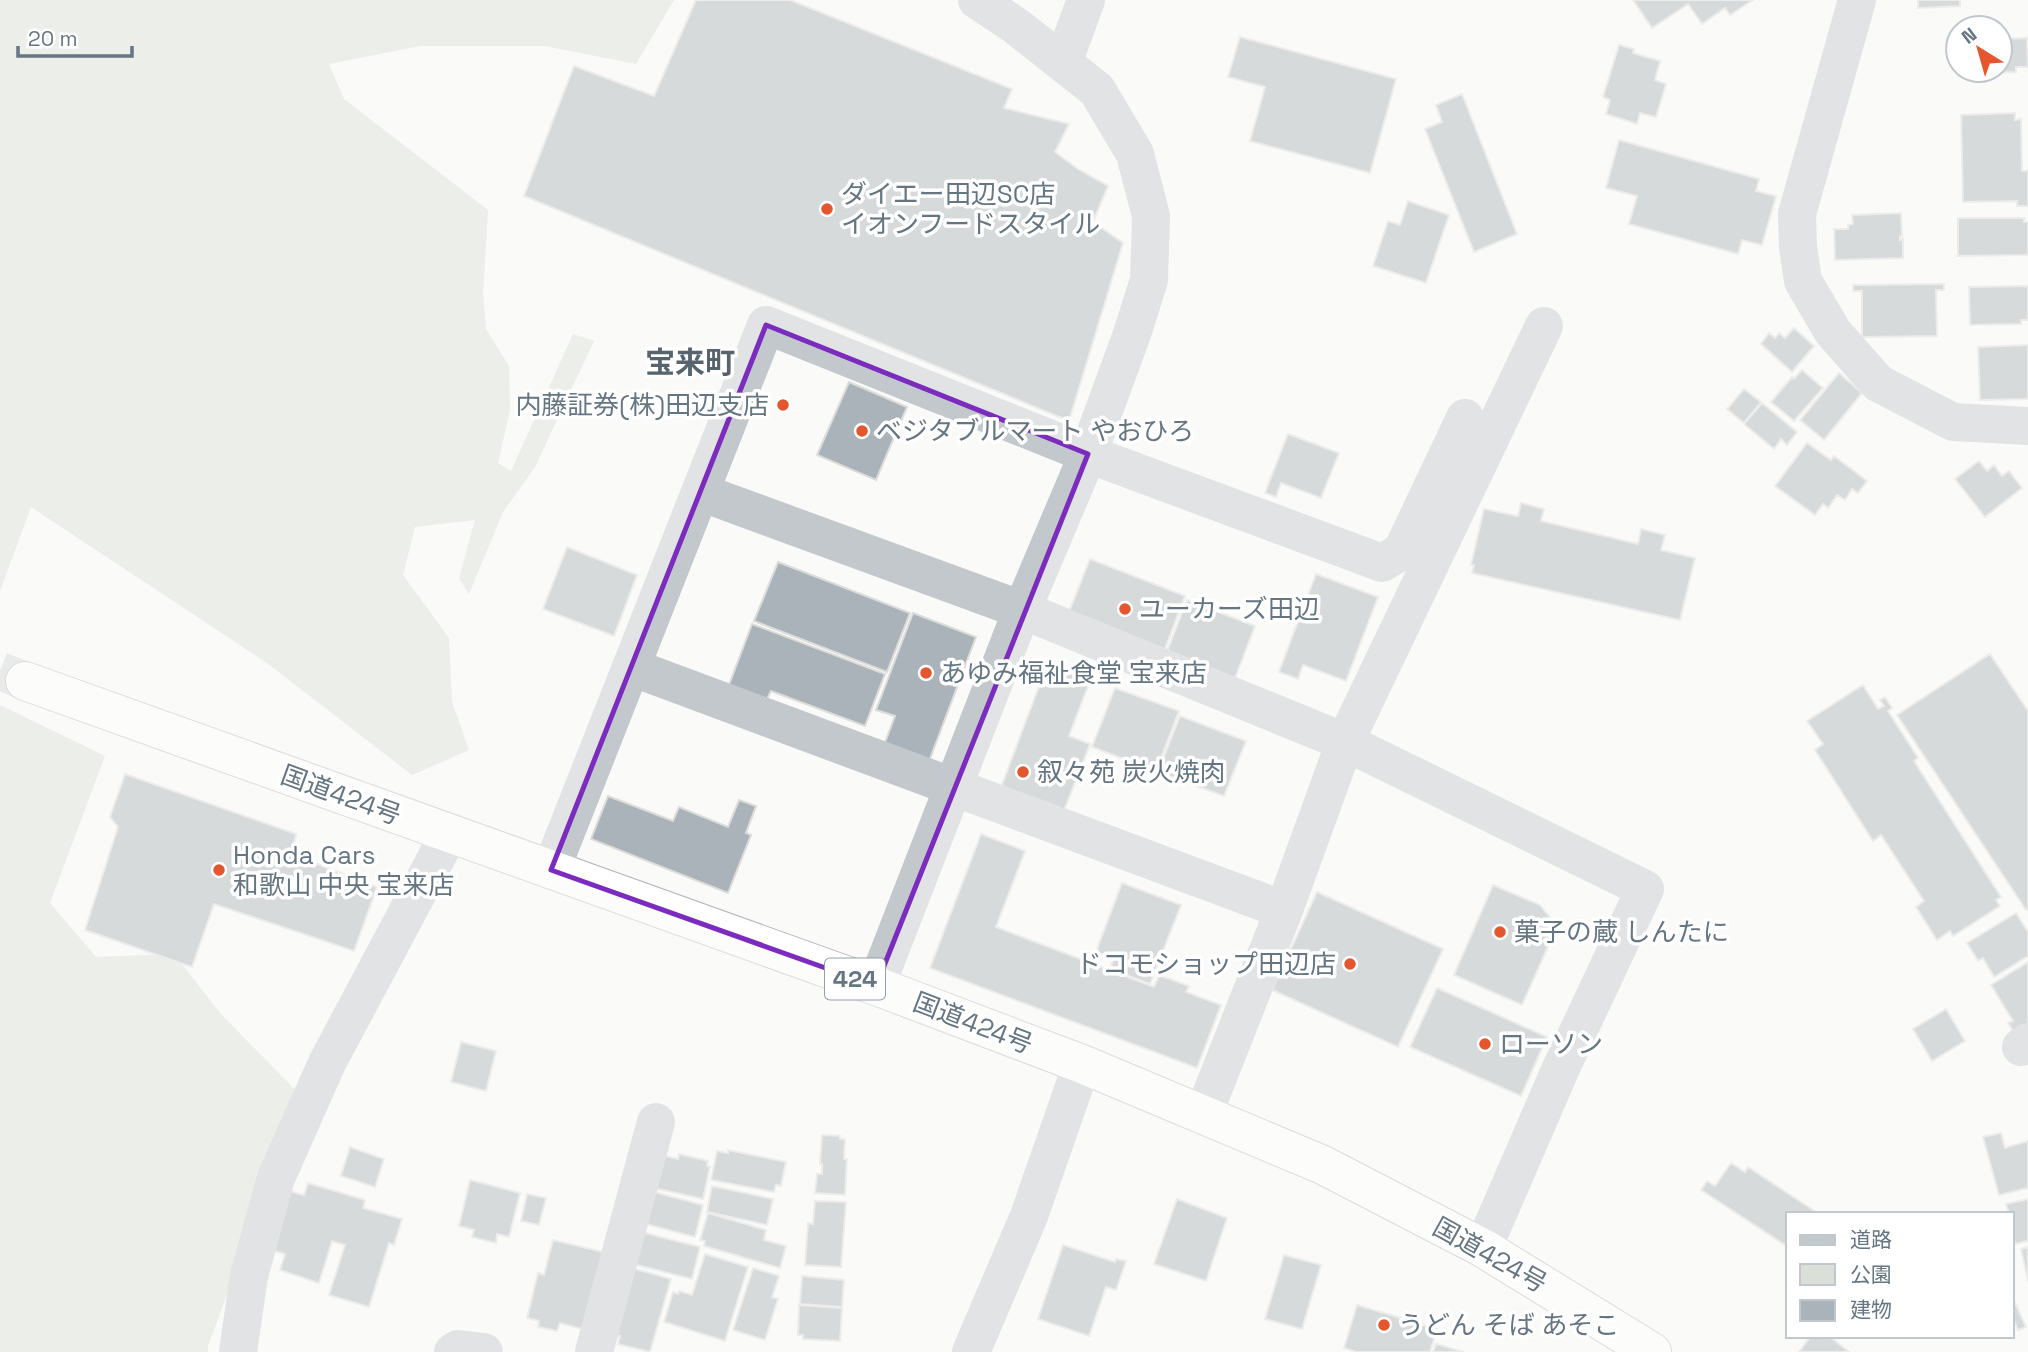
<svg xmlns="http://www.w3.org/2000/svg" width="2028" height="1352" font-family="'Space Grotesk','Noto Sans JP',sans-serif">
	<rect width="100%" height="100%" fill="#fafaf8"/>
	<path fill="#dadfd7" d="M 0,0 L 674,0 L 636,64 L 545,46 L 420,46 L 329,64 L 344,99 L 488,210 L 483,294 L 486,329 L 509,366 L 510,410 L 498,463 L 511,471 L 573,334 L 594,341 L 535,467 L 503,512 L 469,594 L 459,578 L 475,520 L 415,527 L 403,575 L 449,638 L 452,702 L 469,750 L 412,775 L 267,663 L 31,507 L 0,591 Z
		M 0,705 L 105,756 L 50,903 L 96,957 L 174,954 L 220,1013 L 301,1096 L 208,1346 L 208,1352 L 0,1352 Z"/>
	<path fill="#aab3b9" stroke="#dcdcda" stroke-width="2" d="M 696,0 L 790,0 L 1012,89 L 1004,108 L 1069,124 L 1055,152 L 1078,169 L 1108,186 L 1093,222 L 1123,243 L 1069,421 L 524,196 L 574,66 L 654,96 Z
		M 1633,0 L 1753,0 L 1730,15 L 1725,8 L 1702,24 L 1688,4 L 1652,28 Z
		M 1918,0 L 1960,0 L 1960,6 L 1918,8 Z
		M 1240,37 L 1396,79 L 1370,173 L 1250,141 L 1265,87 L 1228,77 Z
		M 2027,38 L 2028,67 L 2016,67 L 2016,72 L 1979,73 L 1979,70 L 2000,70 L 2000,39 Z
		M 1619,45 L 1634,49 L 1633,53 L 1660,61 L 1655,80 L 1666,84 L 1656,117 L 1640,113 L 1637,124 L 1606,114 L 1610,100 L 1603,97 Z
		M 1462,94 L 1517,234 L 1474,252 L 1425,129 L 1442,122 L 1436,105 Z
		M 2015,113 L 2015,120 L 2021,119 L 2022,171 L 2028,171 L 2028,206 L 2017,206 L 2017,201 L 1963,202 L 1961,115 Z
		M 1619,140 L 1759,179 L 1756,191 L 1776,196 L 1762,245 L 1742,240 L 1738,254 L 1629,224 L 1637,196 L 1606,188 Z
		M 1408,201 L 1449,215 L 1426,283 L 1373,266 L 1388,221 L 1400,225 Z
		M 1901,213 L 1902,236 L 1900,236 L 1900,240 L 1903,239 L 1903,258 L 1835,260 L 1834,229 L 1848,229 L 1848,225 L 1853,224 L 1852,215 Z
		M 1958,218 L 2024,218 L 2024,222 L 2028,222 L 2028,255 L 1958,256 Z
		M 1944,284 L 1944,290 L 1936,290 L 1937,336 L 1862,337 L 1862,291 L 1853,291 L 1853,285 Z
		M 2028,286 L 2028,320 L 2021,320 L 2021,324 L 1970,325 L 1969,287 Z
		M 1794,328 L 1814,346 L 1792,372 L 1761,344 L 1769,333 L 1775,338 L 1779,333 L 1785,338 Z
		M 2028,345 L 2028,399 L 1980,400 L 1978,347 Z
		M 1802,370 L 1823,388 L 1794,421 L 1771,402 L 1792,377 L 1794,379 Z
		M 1839,373 L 1862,393 L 1824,440 L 1800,420 Z
		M 849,382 L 907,407 L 876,480 L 817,455 Z
		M 1744,389 L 1761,402 L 1744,423 L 1727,409 Z
		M 1762,403 L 1797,432 L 1787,445 L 1781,439 L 1774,449 L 1744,424 Z
		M 1288,434 L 1339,453 L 1321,498 L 1281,483 L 1276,497 L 1265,493 Z
		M 1807,443 L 1831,460 L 1834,456 L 1867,481 L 1858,493 L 1852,489 L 1845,500 L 1837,495 L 1828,508 L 1823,504 L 1815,515 L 1775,486 Z
		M 1979,461 L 1987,471 L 1994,465 L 2002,476 L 2009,471 L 2022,488 L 1985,517 L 1955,479 Z
		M 1521,503 L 1544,509 L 1541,521 L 1638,544 L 1641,529 L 1665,535 L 1661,550 L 1695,558 L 1680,620 L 1472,573 L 1474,565 L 1471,565 L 1484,509 L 1518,516 Z
		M 567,547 L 637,575 L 614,636 L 543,609 Z
		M 1090,559 L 1185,596 L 1163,654 L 1065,622 Z
		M 778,562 L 910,613 L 887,672 L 754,621 Z
		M 1316,574 L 1378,597 L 1346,681 L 1303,665 L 1298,679 L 1279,672 Z
		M 1187,600 L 1255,626 L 1232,686 L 1164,659 Z
		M 913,613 L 976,637 L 928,764 L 883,748 L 895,716 L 876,710 Z
		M 752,624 L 885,674 L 865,726 L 771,691 L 767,699 L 729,685 Z
		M 1990,654 L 2028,711 L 2028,909 L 2026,910 L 1897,715 Z
		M 1047,665 L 1090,681 L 1069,736 L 1090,744 L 1063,813 L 1000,790 Z
		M 1863,685 L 1878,709 L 1884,706 L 1880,700 L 1885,697 L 1892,708 L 1888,711 L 1918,758 L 1914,761 L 2001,897 L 1996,900 L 2000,906 L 1953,936 L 1950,931 L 1937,940 L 1916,907 L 1924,901 L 1881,835 L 1873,841 L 1815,750 L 1823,744 L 1807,721 Z
		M 1115,688 L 1179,711 L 1156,771 L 1092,747 Z
		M 1180,716 L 1246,741 L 1224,796 L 1158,772 Z
		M 125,774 L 296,834 L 292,854 L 377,887 L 354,951 L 214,904 L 192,967 L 85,930 L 118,827 L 110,817 Z
		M 608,796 L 673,821 L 679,807 L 728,827 L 739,800 L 756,806 L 746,833 L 751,835 L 728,893 L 591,839 Z
		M 981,834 L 1025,851 L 996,927 L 1154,987 L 1159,975 L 1189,986 L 1186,992 L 1221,1005 L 1197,1068 L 930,968 Z
		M 1122,883 L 1181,905 L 1150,984 L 1110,969 L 1114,958 L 1096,952 Z
		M 1493,885 L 1540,905 L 1552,920 L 1554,933 L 1522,1005 L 1454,975 Z
		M 1317,892 L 1443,949 L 1398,1047 L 1272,990 Z
		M 2016,913 L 2028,932 L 2028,956 L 1994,977 L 1983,958 L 1978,961 L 1967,943 Z
		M 2028,962 L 2028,1030 L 2017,1037 L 2008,1023 L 2013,1021 L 1991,985 Z
		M 1437,988 L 1547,1037 L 1521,1096 L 1410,1047 Z
		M 1946,1009 L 1965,1041 L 1932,1061 L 1913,1029 Z
		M 461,1042 L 496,1051 L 486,1091 L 451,1082 Z
		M 2001,1133 L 2005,1148 L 2028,1141 L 2028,1188 L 1999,1195 L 1983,1137 Z
		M 822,1135 L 840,1136 L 840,1139 L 845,1139 L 844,1159 L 847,1159 L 845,1195 L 815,1193 L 817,1174 L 822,1174 L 822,1164 L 820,1164 Z
		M 350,1147 L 384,1159 L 375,1187 L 341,1176 Z
		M 728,1150 L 786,1162 L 781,1186 L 776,1185 L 774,1192 L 711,1180 L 717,1151 L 728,1153 Z
		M 657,1154 L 678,1159 L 679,1154 L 708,1161 L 707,1166 L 710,1167 L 703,1199 L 654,1188 Z
		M 1731,1163 L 1745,1172 L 1748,1167 L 1819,1214 L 1788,1214 L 1788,1247 L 1701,1190 L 1707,1181 L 1715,1186 Z
		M 470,1180 L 520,1193 L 509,1237 L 497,1234 L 496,1243 L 472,1237 L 474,1230 L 459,1226 Z
		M 308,1183 L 365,1200 L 363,1208 L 402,1219 L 394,1245 L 389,1243 L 369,1307 L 329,1295 L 345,1245 L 332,1241 L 319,1283 L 280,1270 L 285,1254 L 270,1250 L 288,1191 L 304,1195 Z
		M 712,1186 L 773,1199 L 767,1225 L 707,1212 Z
		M 650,1191 L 703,1205 L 695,1237 L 642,1223 Z
		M 527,1194 L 546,1198 L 539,1225 L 521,1221 Z
		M 1177,1199 L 1227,1218 L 1206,1281 L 1154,1264 Z
		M 2028,1199 L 2028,1241 L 2015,1244 L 2012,1230 L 2012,1214 L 2009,1214 L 2006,1204 Z
		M 815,1201 L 846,1202 L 841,1267 L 805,1265 L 808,1223 L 813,1224 Z
		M 708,1213 L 766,1230 L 764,1240 L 786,1246 L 780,1268 L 704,1246 L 705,1241 L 700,1240 Z
		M 637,1231 L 700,1247 L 692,1279 L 629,1263 Z
		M 553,1240 L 603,1252 L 582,1329 L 560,1323 L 557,1331 L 538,1327 L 539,1321 L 527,1318 L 538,1273 L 544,1275 Z
		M 1063,1245 L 1115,1262 L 1116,1259 L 1126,1261 L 1116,1290 L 1106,1287 L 1089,1336 L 1038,1319 Z
		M 2028,1247 L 2028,1281 L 2021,1249 Z
		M 705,1254 L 748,1267 L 725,1341 L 664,1322 L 673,1292 L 678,1294 L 679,1291 L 692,1295 Z
		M 1284,1255 L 1321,1265 L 1302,1329 L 1265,1319 Z
		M 628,1267 L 671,1279 L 650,1352 L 618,1344 L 620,1336 L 609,1332 Z
		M 753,1268 L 779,1276 L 772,1297 L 778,1299 L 765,1340 L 733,1330 Z
		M 802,1276 L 844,1280 L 842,1307 L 800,1304 Z
		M 2012,1296 L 2026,1327 L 2018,1330 L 2015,1323 L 2012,1324 Z
		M 799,1305 L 842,1308 L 840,1341 L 803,1339 L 803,1335 L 798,1335 Z
		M 1357,1305 L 1437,1329 L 1430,1352 L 1356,1352 L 1344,1348 Z
		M 1811,1336 L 1829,1336 L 1849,1352 L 1799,1352 Z
		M 1436,1344 L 1464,1352 L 1433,1352 Z"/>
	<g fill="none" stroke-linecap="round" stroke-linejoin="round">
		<path stroke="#d5d9db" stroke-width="38" stroke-dasharray="38 19" stroke-linecap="butt" d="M 0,671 L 25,681"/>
		<defs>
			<path id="trunk" d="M 25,681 L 876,986 L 1082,1064 L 1323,1165 L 1483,1248 L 1652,1352"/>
		</defs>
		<use href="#trunk" stroke="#b4b9bd" stroke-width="40"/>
		<path stroke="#c3c8cc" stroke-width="38" d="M 1857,0 L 1797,214 L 1798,247 L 1803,281 L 1833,332 L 1878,383 L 1953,422 L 2028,426
			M 1063,63 L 1086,0
			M 700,492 L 1022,610 L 1345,742 L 1645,889 L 1561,1068 L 1483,1248
			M 631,667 L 1284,910
			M 551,870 L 766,325 L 1088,454 L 1382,563 L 1402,551 L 1465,418
			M 2021,1047 L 2028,1042
			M 1203,1115 L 1284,910 L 1345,742 L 1544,326
			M 238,1352 L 249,1276 L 276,1178 L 327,1063 L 449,834
			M 453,1352 L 458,1349 L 484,1352
			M 594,1352 L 656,1122
			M 971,1352 L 1029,1216 L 1082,1064"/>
		<path stroke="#c3c8cc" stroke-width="38" d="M 876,986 L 1022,610 L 1088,454 L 1132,334 L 1149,280 L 1151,216 L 1135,154 L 1097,90 L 1016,26 L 977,0"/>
		<use href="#trunk" stroke="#fff" stroke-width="38"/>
	</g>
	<path d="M0 0H2028V1352H0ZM 766,325 L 1088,454 L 876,986 L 551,870 Z" fill="#fafaf8" fill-opacity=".55" fill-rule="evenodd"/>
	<path fill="none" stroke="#7b2cbf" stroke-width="5" stroke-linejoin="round" d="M 766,325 L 1088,454 L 876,986 L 551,870 Z"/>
	<g fill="#e4572e" stroke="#fff" stroke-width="2.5">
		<circle cx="827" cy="209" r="7"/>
		<circle cx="783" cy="405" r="7"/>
		<circle cx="862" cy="431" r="7"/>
		<circle cx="1125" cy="609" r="7"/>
		<circle cx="926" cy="673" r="7"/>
		<circle cx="1023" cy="772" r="7"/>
		<circle cx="219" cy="870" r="7"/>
		<circle cx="1500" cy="932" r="7"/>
		<circle cx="1350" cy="964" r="7"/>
		<circle cx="1485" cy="1044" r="7"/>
		<circle cx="1384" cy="1325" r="7"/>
	</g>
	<g text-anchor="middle" stroke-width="7" stroke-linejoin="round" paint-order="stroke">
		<rect fill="#fff" stroke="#939fa8" stroke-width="2" x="825" y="958.5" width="60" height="41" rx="5"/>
		<g font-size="24" font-weight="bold" fill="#657683">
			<text x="855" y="987">424</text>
		</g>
		<g font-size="26" fill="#657683" stroke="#fff" text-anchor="start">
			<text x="841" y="203">ダイエー田辺SC店<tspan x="841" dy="30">イオンフードスタイル</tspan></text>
			<text x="769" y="414" text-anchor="end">内藤証券(株)田辺支店</text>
			<text x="876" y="440">ベジタブルマート やおひろ</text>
			<text x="1139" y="618">ユーカーズ田辺</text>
			<text x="940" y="682">あゆみ福祉食堂 宝来店</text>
			<text x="1037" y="781">叙々苑 炭火焼肉</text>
			<text x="233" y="864">Honda Cars<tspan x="233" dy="30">和歌山 中央 宝来店</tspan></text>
			<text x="1514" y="941">菓子の蔵 しんたに</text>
			<text x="1336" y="973" text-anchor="end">ドコモショップ田辺店</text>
			<text x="1499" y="1053">ローソン</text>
			<text x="1398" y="1334">うどん そば あそこ</text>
		</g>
		<g font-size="26" fill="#657683" stroke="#fff">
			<text transform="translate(341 795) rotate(20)" y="9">国道424号</text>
			<text transform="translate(973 1023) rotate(21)" y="9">国道424号</text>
			<text transform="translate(1490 1255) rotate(29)" y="9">国道424号</text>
		</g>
		<g font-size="30" font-weight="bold" fill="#57646e" stroke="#fff">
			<text x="690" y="373">宝来町</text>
		</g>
	</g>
	<rect x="1786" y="1212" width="228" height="126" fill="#ffffff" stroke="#c1c8cd" stroke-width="2"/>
	<rect x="1800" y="1235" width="35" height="10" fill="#c3c8cc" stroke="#c1c8cd" stroke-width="2"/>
	<text x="1850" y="1247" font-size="21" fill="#657683">道路</text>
	<rect x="1800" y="1264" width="35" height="21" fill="#dadfd7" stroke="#c1c8cd" stroke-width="2"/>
	<text x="1850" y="1282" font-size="21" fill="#657683">公園</text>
	<rect x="1800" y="1300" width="35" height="21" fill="#aab3b9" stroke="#c1c8cd" stroke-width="2"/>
	<text x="1850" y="1317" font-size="21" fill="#657683">建物</text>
	<g transform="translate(1979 49) rotate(323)"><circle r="33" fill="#ffffff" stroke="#c1c8cd" stroke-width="2"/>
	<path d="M0-5L12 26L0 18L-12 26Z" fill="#e4572e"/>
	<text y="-10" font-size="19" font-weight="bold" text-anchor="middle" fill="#657683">N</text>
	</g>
	<path d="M18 46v10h114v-10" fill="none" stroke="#657683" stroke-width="3.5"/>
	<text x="28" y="46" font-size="21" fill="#657683" stroke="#ffffff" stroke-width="5" paint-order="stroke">20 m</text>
</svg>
